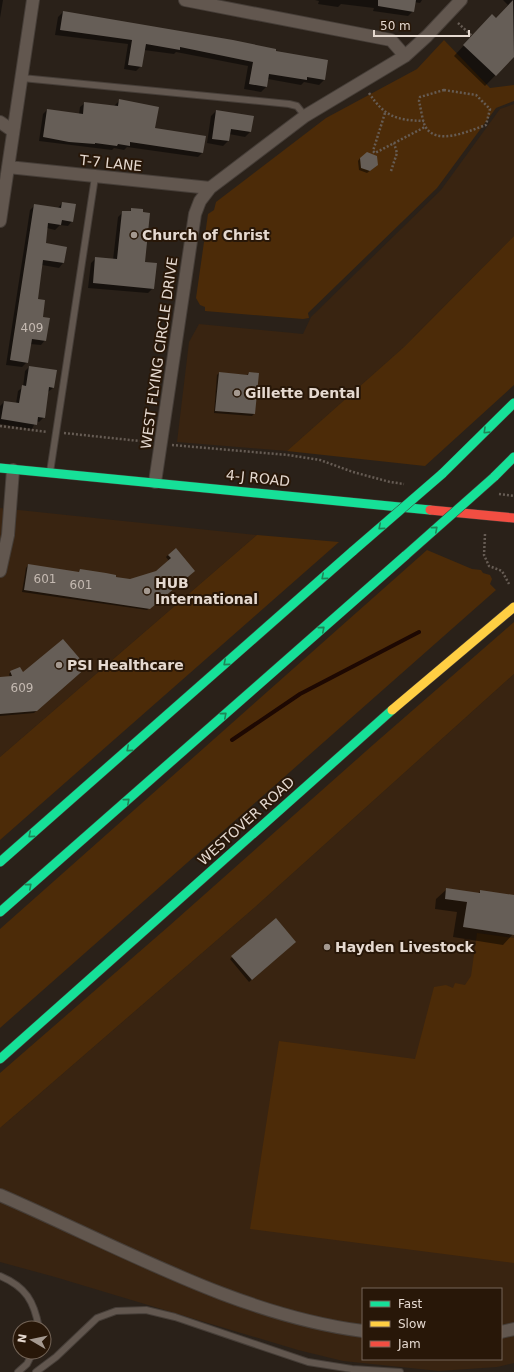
<svg xmlns="http://www.w3.org/2000/svg" width="514" height="1372" font-family="'DejaVu Sans',sans-serif">
	<rect width="100%" height="100%" fill="#2a2119"/>
	<path fill="#392411" fill-rule="evenodd" d="M 514,104 L 514,236 L 404,347 L 287,451 L 177,442 L 189,342 L 199,324 L 303,334 L 311,317 L 441,190 L 500,109 Z
		M 0,508 L 257,535 L 0,757 Z
		M 514,674 L 514,1363 L 497,1367 L 439,1371 L 343,1361 L 298,1350 L 55,1277 L 0,1262 L 0,1128 L 254,908 ZM 363,1289 L 501,1289 L 501,1359 L 363,1359 Z"/>
	<path fill="#4c2b08" d="M 444,40 L 490,88 L 514,85 L 514,101 L 496,108 L 437,188 L 308,313 L 309,318 L 303,319 L 205,311 L 205,307 L 200,305 L 196,298 L 208,214 L 214,210 L 216,202 L 326,118 L 417,69 Z
		M 514,236 L 514,385 L 425,466 L 287,451 L 404,347 Z
		M 257,535 L 339,542 L 0,840 L 0,757 Z
		M 427,550 L 472,569 L 481,570 L 483,573 L 490,575 L 492,579 L 490,584 L 496,590 L 0,1028 L 0,929 Z
		M 514,622 L 514,674 L 254,908 L 0,1128 L 0,1073 L 169,926 L 374,744 Z
		M 477,933 L 514,938 L 514,1263 L 250,1229 L 279,1041 L 415,1059 L 434,987 L 446,985 L 453,988 L 455,983 L 465,985 L 471,976 Z"/>
	<path fill="#0007" d="M 0,0 L 3,0 L 0,18 Z
		M 315,0 L 422,0 L 420,3 L 414,2 L 413,11 L 408,16 L 373,11 L 374,8 L 341,4 L 338,7 L 318,4 L 319,1 Z
		M 503,0 L 514,0 L 514,56 L 485,86 L 454,56 L 482,26 L 496,19 L 508,5 Z
		M 63,12 L 275,51 L 324,80 L 319,85 L 304,82 L 301,85 L 268,79 L 266,87 L 261,92 L 244,89 L 248,66 L 176,52 L 174,54 L 144,50 L 141,66 L 136,71 L 124,69 L 128,44 L 55,35 L 58,17 Z
		M 119,101 L 154,129 L 202,153 L 198,157 L 127,147 L 124,150 L 114,148 L 112,150 L 39,141 L 43,114 L 47,110 L 79,114 L 80,107 L 85,103 L 114,106 Z
		M 216,111 L 250,132 L 245,137 L 229,134 L 228,141 L 223,146 L 207,143 L 211,116 Z
		M 360,158 L 375,167 L 367,173 L 359,170 L 358,161 Z
		M 62,203 L 72,221 L 68,226 L 60,225 L 55,230 L 47,228 L 45,244 L 63,263 L 59,268 L 42,265 L 37,300 L 45,340 L 41,345 L 30,344 L 27,362 L 22,367 L 6,365 L 30,210 L 35,205 L 58,208 Z
		M 132,209 L 143,263 L 153,288 L 148,293 L 88,288 L 91,263 L 96,258 L 113,260 L 118,217 L 123,212 L 129,212 Z
		M 29,367 L 53,388 L 48,392 L 44,417 L 39,422 L 36,421 L 32,429 L 0,424 L 0,406 L 4,402 L 16,404 L 18,391 L 23,387 L 25,371 Z
		M 219,373 L 247,375 L 249,373 L 258,373 L 254,414 L 252,416 L 214,413 L 217,375 Z
		M 168,555 L 192,573 L 147,610 L 22,592 L 26,568 L 28,565 L 78,573 L 80,570 L 130,580 L 156,572 L 169,561 L 166,557 Z
		M 85,667 L 34,713 L 0,716 L 0,678 L 10,677 L 9,674 L 11,672 L 23,674 Z
		M 447,889 L 477,894 L 481,891 L 514,896 L 513,934 L 503,945 L 453,937 L 457,912 L 435,909 L 436,899 Z
		M 276,919 L 293,944 L 249,982 L 230,959 Z"/>
	<g fill="none" stroke-linecap="round" stroke-linejoin="round">
		<path stroke="#1d0802" stroke-width="4" d="M 232,740 L 300,694 L 419,632"/>
	</g>
	<path fill="#665e57" d="M 378,0 L 416,0 L 414,12 L 378,6 Z
		M 513,0 L 514,57 L 496,76 L 463,45 L 492,14 L 496,18 Z
		M 63,11 L 233,40 L 276,49 L 276,51 L 328,60 L 325,80 L 307,77 L 307,80 L 269,74 L 267,87 L 249,84 L 253,62 L 180,47 L 180,50 L 146,44 L 142,67 L 128,65 L 132,40 L 60,30 Z
		M 119,99 L 159,107 L 155,128 L 206,136 L 203,153 L 130,142 L 130,146 L 118,144 L 117,146 L 95,143 L 95,144 L 69,142 L 43,137 L 47,109 L 83,114 L 84,102 L 118,106 Z
		M 216,110 L 254,116 L 251,132 L 231,129 L 229,141 L 212,139 Z
		M 367,152 L 377,156 L 378,165 L 370,171 L 361,168 L 360,158 Z
		M 62,202 L 76,204 L 73,222 L 62,220 L 61,225 L 48,223 L 46,243 L 67,247 L 64,263 L 43,260 L 38,299 L 45,300 L 43,317 L 50,318 L 46,341 L 32,339 L 28,363 L 10,360 L 34,204 L 61,208 Z
		M 131,208 L 143,209 L 143,212 L 150,213 L 145,262 L 157,263 L 154,289 L 93,283 L 95,257 L 117,259 L 122,211 L 131,211 Z
		M 29,366 L 57,370 L 54,388 L 49,387 L 45,418 L 38,417 L 37,425 L 1,419 L 4,401 L 19,403 L 22,385 L 26,386 Z
		M 219,372 L 248,375 L 249,372 L 259,373 L 255,414 L 215,411 Z
		M 176,548 L 195,571 L 150,609 L 24,590 L 28,564 L 79,572 L 80,569 L 106,573 L 116,575 L 116,577 L 130,579 L 156,571 L 171,558 L 168,555 Z
		M 63,639 L 87,667 L 37,711 L 0,714 L 0,677 L 12,676 L 10,671 L 20,667 L 23,672 Z
		M 446,888 L 480,893 L 480,890 L 514,895 L 514,935 L 463,927 L 467,902 L 445,899 Z
		M 276,918 L 296,942 L 252,980 L 231,956 Z"/>
	<g fill="none" stroke-linecap="round" stroke-linejoin="round">
		<defs>
			<path id="lane" d="M 22,78 L 289,104 L 297,106 L 305,116
				M 50,472 L 95,177
				M 0,1276 C 26,1287 34,1301 39,1328
				M 18,1372 L 27,1364 L 33,1352
				M 36,1372 L 56,1357 L 97,1318 L 116,1311 L 146,1310 L 175,1317 L 308,1362 L 352,1369 L 400,1372"/>
			<path id="street" d="M 185,0 L 391,40 L 405,56
				M 0,122 L 13,131
				M 8,167 L 210,188
				M 0,221 L 33,0
				M 155,482 L 195,214 L 200,201 L 210,188 L 305,116 L 405,56 L 427,36 L 461,0
				M 0,571 L 8,535 L 13,470
				M 0,1195 C 116,1245 237,1315 363,1331
				M 501,1332 L 514,1329"/>
			<path id="fast" d="M 0,468 L 430,510
				M 442,474 L 514,403
				M 494,477 L 514,457
				M 0,862 L 353,551
				M 0,912 L 406,555
				M 0,1059 L 392,710"/>
			<path id="slow" d="M 392,710 L 514,607"/>
			<path id="jam" d="M 430,510 L 514,518"/>
		</defs>
		<use href="#lane" stroke="#463e38" stroke-width="8"/>
		<use href="#street" stroke="#463e38" stroke-width="14"/>
		<use href="#fast" stroke="#463e38" stroke-width="10"/>
		<use href="#slow" stroke="#463e38" stroke-width="10"/>
		<use href="#jam" stroke="#463e38" stroke-width="10"/>
		<path stroke="#665c54" stroke-width="2.5" stroke-dasharray="2 2" stroke-linecap="butt" d="M 458,23 L 472,36
			M 444,90 L 476,95 L 490,109 L 486,125 C 471,130 436,147 425,126 C 422,119 421,109 419,101 L 420,97 Z
			M 369,93 C 385,117 396,120 424,121
			M 385,113 L 373,151 L 375,153 L 425,127
			M 391,171 L 397,153 L 394,143
			M 0,426 L 47,432
			M 64,433 L 149,442
			M 172,445 L 288,455 L 320,460 L 353,472 L 390,482 L 404,484
			M 499,494 L 514,496
			M 485,534 L 484,555 L 489,566 L 502,571 L 509,584"/>
		<use href="#lane" stroke="#62574f" stroke-width="6"/>
		<use href="#street" stroke="#62574f" stroke-width="12"/>
		<use href="#fast" stroke="#16e098" stroke-width="9"/>
		<use href="#slow" stroke="#ffcf43" stroke-width="9"/>
		<use href="#jam" stroke="#f24e42" stroke-width="9"/>
		<defs>
			<path id="fast-bridge" d="M 353,551 L 442,474
				M 406,555 L 494,477"/>
		</defs>
		<use href="#fast-bridge" stroke="#463e38" stroke-width="10" stroke-linecap="butt"/>
		<use href="#fast-bridge" stroke="#16e098" stroke-width="9"/>
	</g>
	<defs><path id="oneway-chevron" d="M-2-3.5L2.5 0L-2 3.5" fill="none" stroke-width="1.6" stroke-linecap="round" stroke-linejoin="round"/></defs>
	<g stroke="#1e8657">
		<use href="#oneway-chevron" transform="translate(486 431) rotate(136)"/>
		<use href="#oneway-chevron" transform="translate(381 527) rotate(139)"/>
		<use href="#oneway-chevron" transform="translate(435 529) rotate(-41)"/>
		<use href="#oneway-chevron" transform="translate(324 577) rotate(139)"/>
		<use href="#oneway-chevron" transform="translate(322 629) rotate(-41)"/>
		<use href="#oneway-chevron" transform="translate(226 663) rotate(139)"/>
		<use href="#oneway-chevron" transform="translate(224 715) rotate(-41)"/>
		<use href="#oneway-chevron" transform="translate(129 749) rotate(139)"/>
		<use href="#oneway-chevron" transform="translate(127 801) rotate(-41)"/>
		<use href="#oneway-chevron" transform="translate(31 835) rotate(139)"/>
		<use href="#oneway-chevron" transform="translate(29 886) rotate(-41)"/>
	</g>
	<g fill="#a49990" stroke="#281708" stroke-width="1.5">
		<circle cx="134" cy="235" r="4"/>
		<circle cx="237" cy="393" r="4"/>
		<circle cx="147" cy="591" r="4"/>
		<circle cx="59" cy="665" r="4"/>
		<circle cx="327" cy="947" r="4"/>
	</g>
	<g text-anchor="middle" stroke-width="4" stroke-linejoin="round" paint-order="stroke">
		<g font-size="12" fill="#c5bab2">
			<text x="32" y="332">409</text>
			<text x="45" y="583">601</text>
			<text x="81" y="589">601</text>
			<text x="22" y="692">609</text>
		</g>
		<g font-size="14" fill="#e5d9d0" stroke="#281708">
			<text transform="translate(111 163) rotate(6)" y="5">T-7 LANE</text>
			<text transform="translate(159 353) rotate(-82)" y="5">WEST FLYING CIRCLE DRIVE</text>
			<text transform="translate(258 478) rotate(6)" y="5">4-J ROAD</text>
			<text transform="translate(246 821) rotate(-42)" y="5">WESTOVER ROAD</text>
		</g>
		<g font-size="14" font-weight="bold" fill="#e5d9d0" stroke="#281708" text-anchor="start">
			<text x="142" y="240">Church of Christ</text>
			<text x="245" y="398">Gillette Dental</text>
			<text x="155" y="588">HUB<tspan x="155" dy="16">International</tspan></text>
			<text x="67" y="670">PSI Healthcare</text>
			<text x="335" y="952">Hayden Livestock</text>
		</g>
	</g>
	<rect x="362" y="1288" width="140" height="72" fill="#281708" stroke="#746558"/>
	<rect x="370" y="1301" width="20" height="6" fill="#16e098" stroke="#746558"/>
	<text x="398" y="1308" font-size="12" fill="#e5d9d0">Fast</text>
	<rect x="370" y="1321" width="20" height="6" fill="#ffcf43" stroke="#746558"/>
	<text x="398" y="1328" font-size="12" fill="#e5d9d0">Slow</text>
	<rect x="370" y="1341" width="20" height="6" fill="#f24e42" stroke="#746558"/>
	<text x="398" y="1348" font-size="12" fill="#e5d9d0">Jam</text>
	<g transform="translate(32 1340) rotate(279)"><circle r="19" fill="#281708" stroke="#746558"/>
	<path d="M0-3L7 15L0 10L-7 15Z" fill="#a49990"/>
	<text y="-6" font-size="11" font-weight="bold" text-anchor="middle" fill="#e5d9d0">N</text>
	</g>
	<path d="M374 30v6h95v-6" fill="none" stroke="#e5d9d0" stroke-width="2"/>
	<text x="380" y="30" font-size="12" fill="#e5d9d0" stroke="#281708" stroke-width="3" paint-order="stroke">50 m</text>
</svg>
